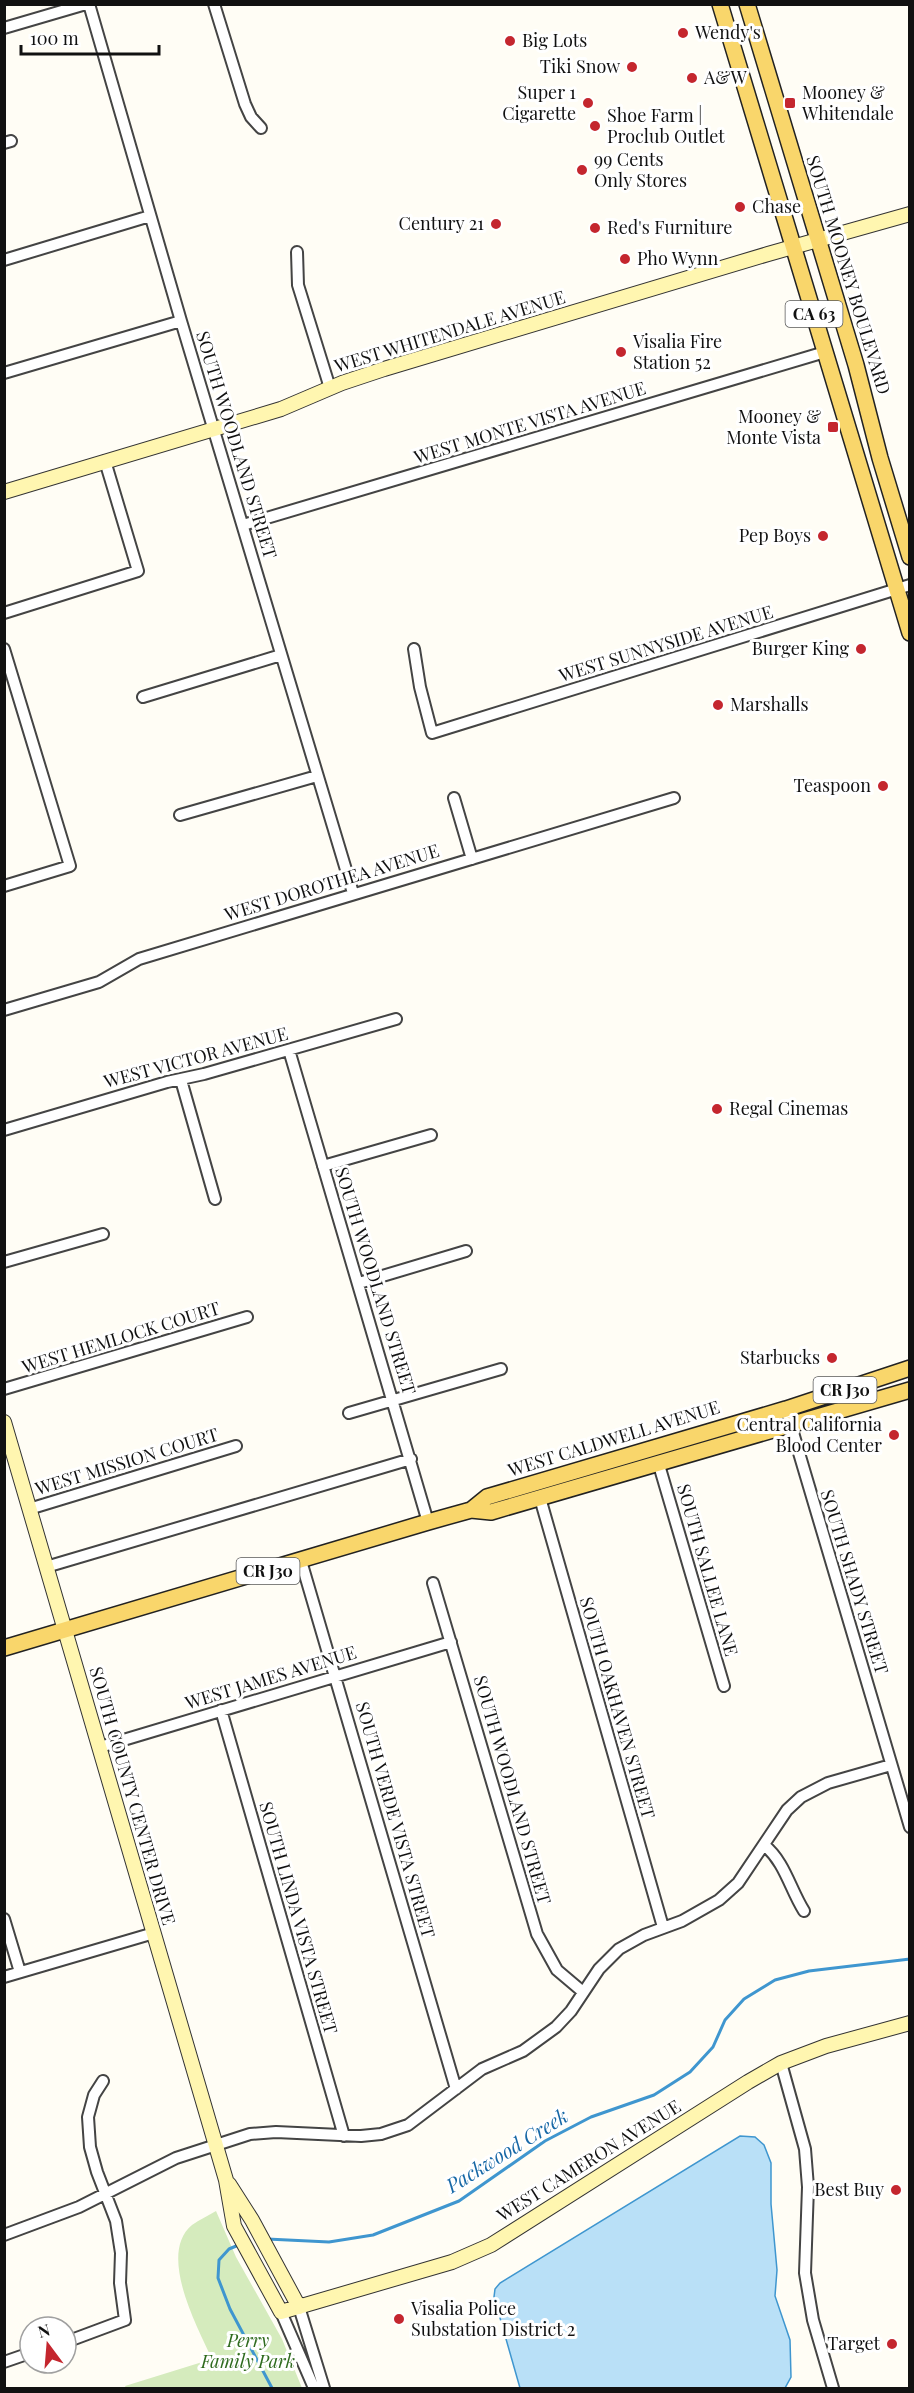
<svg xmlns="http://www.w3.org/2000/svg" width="914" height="2393" font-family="'Playfair Display',serif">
	<rect width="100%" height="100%" fill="#fffdf5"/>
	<path fill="#d5ebbd" d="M 216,2211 L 236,2257 L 282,2339 L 302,2388 L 126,2388 L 125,2386 L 212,2359 C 198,2328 157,2254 192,2225 C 199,2220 209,2215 216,2211 Z"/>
	<path fill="#b9e0f7" stroke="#3f96cf" stroke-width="1.5" d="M 740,2136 L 755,2137 L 764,2145 L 771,2163 L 771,2204 L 777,2270 L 775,2296 L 790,2340 L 791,2377 L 785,2388 L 520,2388 L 494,2297 L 495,2289 L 500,2283 Z"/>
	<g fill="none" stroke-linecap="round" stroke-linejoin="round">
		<path stroke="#3f96cf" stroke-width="3" d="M 267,2239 L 329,2242 L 373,2235 L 459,2201 L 545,2141 L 591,2117 L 654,2095 L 690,2072 L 713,2047 L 725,2020 L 744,1999 L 775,1980 L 809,1971 L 910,1959
			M 241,2244 L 229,2249 L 219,2260 L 218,2278 L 230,2309 L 272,2388"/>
		<defs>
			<path id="street" d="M 89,4 L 181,321 L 353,893
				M 214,4 L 245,104 L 251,117 L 261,128
				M 4,28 L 86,4
				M 4,143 L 11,141
				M 297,252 L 298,285 L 330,388
				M 4,260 L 150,216
				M 4,373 L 181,321
				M 243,525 L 825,352
				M 4,613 L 138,571 L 105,461
				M 4,649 L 70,866 L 4,886
				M 414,649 L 420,687 L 432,733 L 910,585
				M 143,697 L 281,655
				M 454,798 L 472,859
				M 180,815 L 317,776
				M 4,1010 L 99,982 L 139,959 L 674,798
				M 289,1050 L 428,1522
				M 181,1080 L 215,1199
				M 4,1130 L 167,1082 L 204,1074 L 396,1019
				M 323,1166 L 431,1135
				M 4,1262 L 103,1234
				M 359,1283 L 466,1251
				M 4,1389 L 247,1317
				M 786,1409 L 910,1827
				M 349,1413 L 501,1369
				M 659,1465 L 724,1686
				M 540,1498 L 663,1927
				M 29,1509 L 236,1446
				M 301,1561 L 456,2089
				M 46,1567 L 411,1459
				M 433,1583 L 537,1934 L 557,1970 L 583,1992
				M 221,1710 L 344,2136
				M 100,1747 L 451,1642
				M 764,1845 C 785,1862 790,1889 804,1911
				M 4,1919 L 20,1972
				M 4,1977 L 154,1933
				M 781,2063 L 805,2149 L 808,2187 L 805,2273 L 813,2320 L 833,2388
				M 4,2235 L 79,2207 L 176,2158 L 250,2134 L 276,2132 L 361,2136 L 381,2134 L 408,2125 L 482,2069 L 523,2051 L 556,2027 L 571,2011 L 599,1969 L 619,1949 L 644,1935 L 682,1921 L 719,1900 L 738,1883 L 787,1810 L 801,1797 L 828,1783 L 891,1765
				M 299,2307 L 324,2388
				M 281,2312 L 314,2388
				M 66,2342 L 125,2320 L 120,2283 L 121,2253 L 116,2221 L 97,2172 L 90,2147 L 88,2117 L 94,2095 L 103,2081
				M 4,2362 L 30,2353"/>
			<path id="secondary" d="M 4,492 L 281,409 L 342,383 L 384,369 L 768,254 L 910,214
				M 4,1422 L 226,2180 L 234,2226 L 281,2312 L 452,2262 L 491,2245 L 748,2082 L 781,2063 L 826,2046 L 910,2023
				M 229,2184 L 252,2220 L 299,2307"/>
			<path id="primary" d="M 720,4 L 910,633
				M 747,4 L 856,365 L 880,458 L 910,557
				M 471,1510 L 487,1497 L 786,1409 L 910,1368
				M 4,1648 L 428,1522 L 471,1510 L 491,1512 L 910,1390"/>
		</defs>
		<use href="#street" stroke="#444" stroke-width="14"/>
		<use href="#secondary" stroke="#333" stroke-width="16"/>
		<use href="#primary" stroke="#222" stroke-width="18"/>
		<use href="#street" stroke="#fff" stroke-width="10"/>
		<use href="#secondary" stroke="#fff6b0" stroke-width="14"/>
		<use href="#primary" stroke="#f9d66b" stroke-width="15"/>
	</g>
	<g fill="#c4262e" stroke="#fff" stroke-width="2">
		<circle cx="683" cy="33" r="6"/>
		<circle cx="510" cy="41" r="6"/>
		<circle cx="632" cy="67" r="6"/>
		<circle cx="692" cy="78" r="6"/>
		<circle cx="588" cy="103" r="6"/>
		<rect x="784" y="97" width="12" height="12" rx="3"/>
		<circle cx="595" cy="126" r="6"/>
		<circle cx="582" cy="170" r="6"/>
		<circle cx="740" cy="207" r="6"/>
		<circle cx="496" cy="224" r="6"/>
		<circle cx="595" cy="228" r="6"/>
		<circle cx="625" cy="259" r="6"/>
		<circle cx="621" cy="352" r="6"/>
		<rect x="827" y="421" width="12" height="12" rx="3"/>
		<circle cx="823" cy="536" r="6"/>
		<circle cx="861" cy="649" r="6"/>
		<circle cx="718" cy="705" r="6"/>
		<circle cx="883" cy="786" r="6"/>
		<circle cx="717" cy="1109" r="6"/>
		<circle cx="832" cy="1358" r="6"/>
		<circle cx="894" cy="1435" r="6"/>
		<circle cx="896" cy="2190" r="6"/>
		<circle cx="399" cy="2319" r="6"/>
		<circle cx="892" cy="2344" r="6"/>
	</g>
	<g text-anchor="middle" stroke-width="6" stroke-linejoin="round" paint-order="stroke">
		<g fill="#fff" stroke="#585858" stroke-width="1.5">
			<rect x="785.5" y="301" width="57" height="26" rx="4.5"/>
			<rect x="813.5" y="1377" width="63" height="26" rx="4.5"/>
			<rect x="236.5" y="1558" width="63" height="26" rx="4.5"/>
		</g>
		<g font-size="16" font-weight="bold" fill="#111">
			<text x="814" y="320">CA 63</text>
			<text x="845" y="1396">CR J30</text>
			<text x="268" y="1577">CR J30</text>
		</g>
		<g font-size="18" fill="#111" stroke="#fff" text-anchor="start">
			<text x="695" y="39">Wendy's</text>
			<text x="522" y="47">Big Lots</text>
			<text x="620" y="73" text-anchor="end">Tiki Snow</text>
			<text x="704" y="84">A&amp;W</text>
			<text x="576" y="99" text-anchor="end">Super 1<tspan x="576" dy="21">Cigarette</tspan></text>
			<text x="802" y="99">Mooney &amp;<tspan x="802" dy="21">Whitendale</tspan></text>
			<text x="607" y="122">Shoe Farm |<tspan x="607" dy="21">Proclub Outlet</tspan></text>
			<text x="594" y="166">99 Cents<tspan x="594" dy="21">Only Stores</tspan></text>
			<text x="752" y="213">Chase</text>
			<text x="484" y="230" text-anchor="end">Century 21</text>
			<text x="607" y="234">Red's Furniture</text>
			<text x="637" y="265">Pho Wynn</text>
			<text x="633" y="348">Visalia Fire<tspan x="633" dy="21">Station 52</tspan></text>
			<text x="821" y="423" text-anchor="end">Mooney &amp;<tspan x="821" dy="21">Monte Vista</tspan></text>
			<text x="811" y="542" text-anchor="end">Pep Boys</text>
			<text x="849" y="655" text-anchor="end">Burger King</text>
			<text x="730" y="711">Marshalls</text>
			<text x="871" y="792" text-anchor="end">Teaspoon</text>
			<text x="729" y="1115">Regal Cinemas</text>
			<text x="820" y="1364" text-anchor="end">Starbucks</text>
			<text x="882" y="1431" text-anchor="end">Central California<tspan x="882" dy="21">Blood Center</tspan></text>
			<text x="884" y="2196" text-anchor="end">Best Buy</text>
			<text x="411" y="2315">Visalia Police<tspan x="411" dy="21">Substation District 2</tspan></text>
			<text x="880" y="2350" text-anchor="end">Target</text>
		</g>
		<g font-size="18" fill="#111" stroke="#fff">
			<text transform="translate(848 275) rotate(73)" y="6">SOUTH MOONEY BOULEVARD</text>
			<text transform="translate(450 332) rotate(-17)" y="6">WEST WHITENDALE AVENUE</text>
			<text transform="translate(530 423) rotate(-17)" y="6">WEST MONTE VISTA AVENUE</text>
			<text transform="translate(236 445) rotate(73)" y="6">SOUTH WOODLAND STREET</text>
			<text transform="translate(666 644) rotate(-17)" y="6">WEST SUNNYSIDE AVENUE</text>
			<text transform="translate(332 883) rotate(-17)" y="6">WEST DOROTHEA AVENUE</text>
			<text transform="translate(196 1058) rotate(-15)" y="6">WEST VICTOR AVENUE</text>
			<text transform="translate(375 1281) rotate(73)" y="6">SOUTH WOODLAND STREET</text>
			<text transform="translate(121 1338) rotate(-17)" y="6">WEST HEMLOCK COURT</text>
			<text transform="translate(614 1439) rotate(-17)" y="6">WEST CALDWELL AVENUE</text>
			<text transform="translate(127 1462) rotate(-17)" y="6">WEST MISSION COURT</text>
			<text transform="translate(707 1570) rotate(74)" y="6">SOUTH SALLEE LANE</text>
			<text transform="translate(854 1582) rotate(73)" y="6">SOUTH SHADY STREET</text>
			<text transform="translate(271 1678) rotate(-17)" y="6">WEST JAMES AVENUE</text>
			<text transform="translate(617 1708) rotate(74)" y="6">SOUTH OAKHAVEN STREET</text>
			<text transform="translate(512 1790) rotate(74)" y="6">SOUTH WOODLAND STREET</text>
			<text transform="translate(132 1796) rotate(74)" y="6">SOUTH COUNTY CENTER DRIVE</text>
			<text transform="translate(395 1820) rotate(74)" y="6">SOUTH VERDE VISTA STREET</text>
			<text transform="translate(298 1918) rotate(74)" y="6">SOUTH LINDA VISTA STREET</text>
			<text transform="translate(589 2161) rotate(-32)" y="6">WEST CAMERON AVENUE</text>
		</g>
		<g font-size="18" font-style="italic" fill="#2f6b1f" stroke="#fff">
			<text x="248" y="2347">Perry<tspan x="248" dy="21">Family Park</tspan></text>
		</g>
		<g font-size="20" font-style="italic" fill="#1768a6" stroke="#fff">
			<text transform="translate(507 2151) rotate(-32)" y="7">Packwood Creek</text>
		</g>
	</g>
	<rect width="914" height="2393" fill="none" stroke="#111111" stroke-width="12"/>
	<g transform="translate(48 2345) rotate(344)"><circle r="28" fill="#ffffff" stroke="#a0a0a0" stroke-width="1.5"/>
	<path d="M0-4.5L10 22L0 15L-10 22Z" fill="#c4262e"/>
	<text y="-9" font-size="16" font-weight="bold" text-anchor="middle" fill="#111111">N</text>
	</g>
	<path d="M21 45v9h138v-9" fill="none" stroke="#111111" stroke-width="3"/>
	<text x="30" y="45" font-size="18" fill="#111111" stroke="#ffffff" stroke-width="4.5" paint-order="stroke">100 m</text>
</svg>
